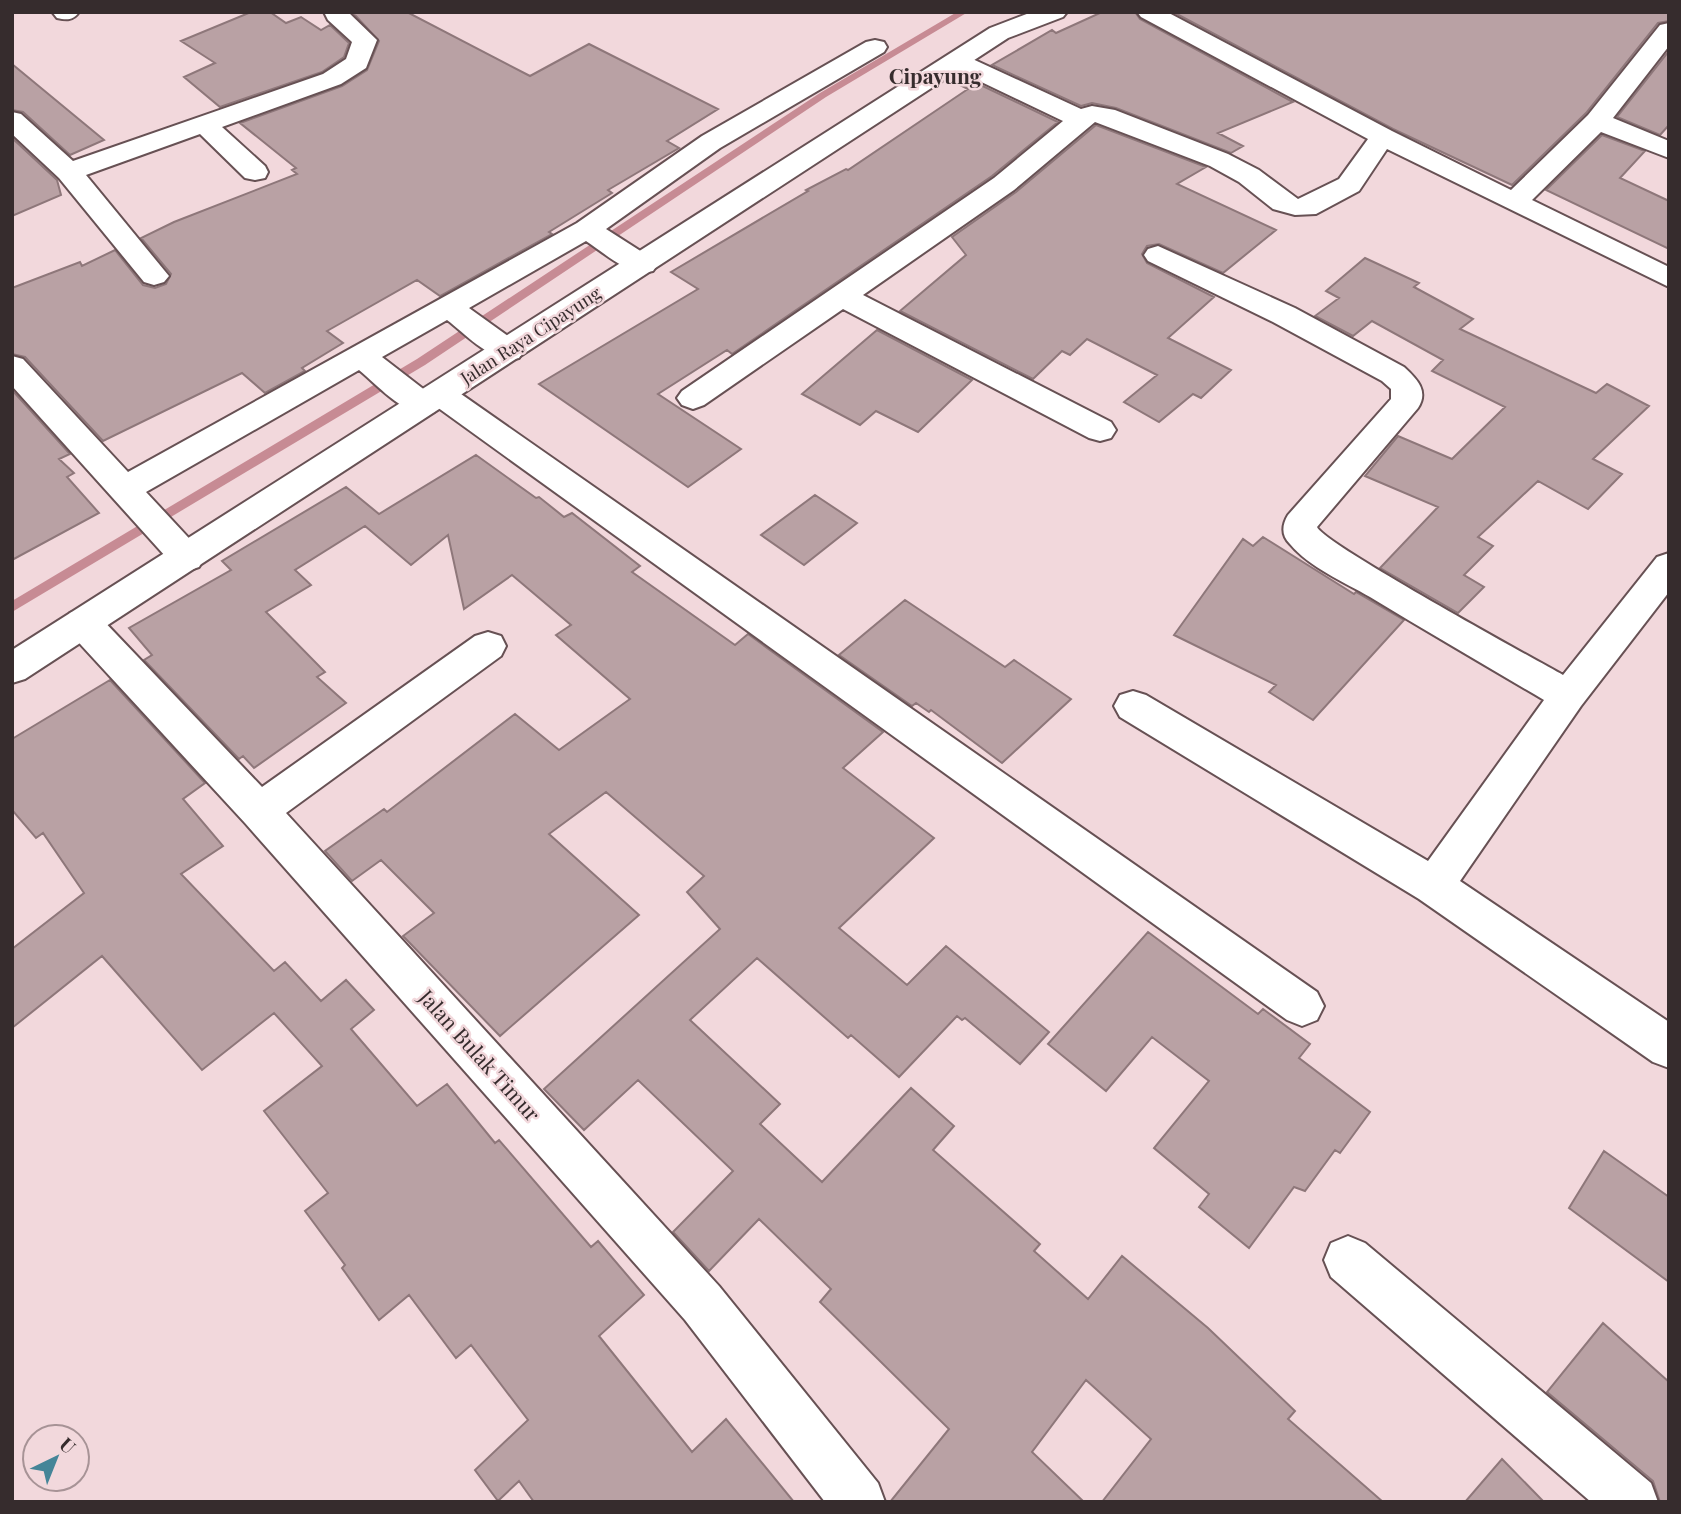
<svg xmlns="http://www.w3.org/2000/svg" width="1681" height="1514" font-family="'Playfair Display',serif">
	<rect width="100%" height="100%" fill="#f2d8dc"/>
	<g fill="none" stroke-linecap="round" stroke-linejoin="round">
		<path fill="#c78b94" fill-rule="evenodd" d="M 957,12 L 968,12 L 826,97 L 425,365 L 12,612 L 12,601 L 417,359 L 820,93 Z"/>
	</g>
	<path fill="#b9a1a4" stroke="#8e777a" stroke-width="2" d="M 251,12 L 270,12 L 286,23 L 301,17 L 321,30 L 330,25 L 349,43 L 344,57 L 322,72 L 220,107 L 184,77 L 215,63 L 181,41 Z
		M 358,12 L 407,12 L 530,76 L 589,44 L 718,109 L 667,141 L 679,148 L 608,190 L 612,193 L 549,232 L 552,234 L 440,296 L 417,280 L 327,331 L 343,343 L 302,368 L 305,371 L 265,393 L 242,373 L 103,441 L 25,357 L 12,354 L 12,288 L 80,262 L 82,266 L 115,250 L 143,285 L 155,288 L 166,284 L 171,274 L 141,238 L 174,222 L 297,174 L 292,170 L 296,168 L 240,123 L 342,86 L 367,70 L 379,41 L 354,14 Z
		M 1102,12 L 1135,12 L 1140,19 L 1293,102 L 1218,133 L 1243,146 L 1231,153 L 1116,108 L 1092,103 L 1081,106 L 992,65 L 1052,30 L 1056,33 Z
		M 1173,12 L 1669,12 L 1669,21 L 1658,23 L 1586,113 L 1512,185 L 1393,129 Z
		M 1669,51 L 1669,125 L 1660,135 L 1617,117 Z
		M 12,64 L 104,140 L 70,155 L 23,112 L 12,110 Z
		M 968,79 L 1058,122 L 992,176 L 732,354 L 727,350 L 658,394 L 741,449 L 688,487 L 539,384 L 698,289 L 671,272 L 808,191 L 806,190 L 846,169 L 848,170 L 968,89 L 958,84 Z
		M 1096,125 L 1206,167 L 1177,184 L 1276,230 L 1223,273 L 1159,244 L 1147,246 L 1142,254 L 1147,263 L 1214,297 L 1168,338 L 1231,370 L 1201,398 L 1193,394 L 1159,422 L 1124,402 L 1157,375 L 1087,339 L 1070,355 L 1062,351 L 1033,379 L 900,311 L 966,255 L 952,237 L 1016,192 Z
		M 1602,135 L 1645,151 L 1620,178 L 1669,201 L 1669,249 L 1546,190 Z
		M 12,138 L 57,180 L 61,195 L 12,216 Z
		M 1365,258 L 1419,283 L 1414,287 L 1473,319 L 1460,329 L 1596,393 L 1607,384 L 1649,406 L 1593,459 L 1622,474 L 1588,509 L 1538,481 L 1478,537 L 1493,546 L 1464,575 L 1484,587 L 1458,613 L 1380,568 L 1438,507 L 1365,476 L 1398,436 L 1452,459 L 1505,407 L 1432,371 L 1443,360 L 1372,321 L 1353,336 L 1315,316 L 1339,298 L 1326,291 Z
		M 877,330 L 972,380 L 918,432 L 876,411 L 860,425 L 802,394 Z
		M 12,390 L 70,454 L 59,459 L 74,473 L 67,477 L 99,513 L 12,560 Z
		M 476,455 L 536,498 L 539,497 L 564,517 L 572,513 L 640,566 L 632,572 L 735,645 L 748,634 L 883,732 L 843,768 L 934,838 L 839,928 L 907,985 L 946,946 L 1049,1032 L 1020,1064 L 965,1018 L 962,1020 L 957,1016 L 899,1077 L 851,1035 L 848,1038 L 757,958 L 690,1020 L 780,1104 L 760,1124 L 822,1182 L 911,1088 L 954,1126 L 933,1150 L 1040,1244 L 1034,1251 L 1088,1299 L 1122,1256 L 1208,1328 L 1295,1411 L 1288,1419 L 1383,1502 L 1102,1502 L 1151,1439 L 1086,1380 L 1032,1452 L 1084,1502 L 890,1502 L 949,1429 L 820,1302 L 831,1289 L 759,1219 L 709,1271 L 673,1232 L 733,1171 L 638,1080 L 584,1130 L 544,1089 L 720,929 L 687,892 L 704,876 L 606,792 L 549,834 L 639,915 L 500,1036 L 403,936 L 434,913 L 381,860 L 352,881 L 325,851 L 384,809 L 387,812 L 515,714 L 559,750 L 630,699 L 556,635 L 571,625 L 512,575 L 464,609 L 448,535 L 411,565 L 365,526 L 295,570 L 311,585 L 266,612 L 325,672 L 317,677 L 346,703 L 254,768 L 243,756 L 239,759 L 144,660 L 152,655 L 129,628 L 231,570 L 222,561 L 346,487 L 379,514 Z
		M 815,495 L 857,523 L 804,565 L 761,535 Z
		M 1263,537 L 1354,594 L 1356,592 L 1404,620 L 1313,720 L 1269,692 L 1276,685 L 1174,635 L 1243,539 L 1253,546 Z
		M 905,600 L 1005,667 L 1014,660 L 1071,699 L 1002,763 L 931,710 L 929,712 L 916,703 L 912,706 L 839,655 Z
		M 110,680 L 205,783 L 183,799 L 223,846 L 181,874 L 274,971 L 285,962 L 321,1001 L 346,980 L 374,1010 L 351,1029 L 417,1106 L 447,1084 L 495,1143 L 499,1140 L 591,1247 L 598,1241 L 644,1295 L 599,1336 L 692,1452 L 726,1419 L 794,1502 L 534,1502 L 519,1481 L 498,1501 L 475,1470 L 528,1420 L 471,1345 L 456,1358 L 409,1295 L 379,1320 L 342,1268 L 345,1265 L 305,1211 L 328,1193 L 264,1111 L 322,1066 L 274,1013 L 202,1070 L 102,956 L 12,1028 L 12,949 L 84,893 L 43,833 L 36,838 L 12,810 L 12,739 Z
		M 1148,932 L 1258,1014 L 1263,1009 L 1310,1044 L 1299,1058 L 1370,1112 L 1340,1153 L 1335,1150 L 1305,1191 L 1294,1187 L 1249,1248 L 1199,1207 L 1209,1194 L 1154,1148 L 1209,1081 L 1152,1037 L 1106,1091 L 1048,1044 Z
		M 1604,1151 L 1669,1197 L 1669,1282 L 1569,1208 Z
		M 1603,1323 L 1669,1382 L 1669,1502 L 1660,1502 L 1653,1481 L 1547,1392 Z
		M 1502,1459 L 1544,1502 L 1465,1502 Z"/>
	<g fill="none" stroke-linecap="round" stroke-linejoin="round">
		<defs>
			<path id="minor" d="M 79,12 C 73,21 66,20 57,18 L 53,13 Z
				M 324,12 L 348,12 L 377,40 L 366,68 L 341,84 L 222,127 L 265,166 L 268,172 L 265,178 L 255,180 L 245,178 L 200,134 L 86,175 L 164,270 L 169,276 L 164,282 L 154,285 L 144,282 L 59,178 L 12,134 L 12,112 L 21,114 L 73,161 L 323,74 L 346,59 L 352,42 L 328,20 Z
				M 1137,12 L 1167,12 L 1392,131 L 1511,190 L 1588,115 L 1660,25 L 1669,23 L 1669,46 L 1613,118 L 1669,141 L 1669,158 L 1601,132 L 1532,200 L 1669,267 L 1669,287 L 1387,149 L 1359,191 L 1316,214 L 1295,215 L 1273,209 L 1239,182 L 1210,166 L 1095,122 L 1014,190 L 863,295 L 1111,422 L 1116,430 L 1111,438 L 1100,441 L 1089,438 L 843,309 L 704,405 L 693,409 L 682,405 L 677,398 L 682,391 L 994,178 L 1063,121 L 948,66 L 945,61 L 948,56 L 957,54 L 966,56 L 1081,109 L 1092,106 L 1115,110 L 1228,154 L 1259,170 L 1298,199 L 1339,179 L 1368,139 L 1141,17 Z
				M 875,40 L 884,42 L 887,47 L 884,52 L 720,148 L 606,229 L 653,259 L 657,265 L 653,271 C 629,277 606,254 586,241 L 469,308 L 519,344 L 523,351 L 519,358 C 493,365 467,335 447,320 L 382,357 L 426,391 L 429,387 L 440,384 L 451,387 L 1317,992 L 1324,1006 L 1317,1020 L 1302,1026 L 1287,1020 L 437,407 L 434,412 C 407,420 380,387 359,370 L 146,492 L 199,549 L 204,558 L 199,567 L 187,571 L 175,567 L 12,386 L 12,356 L 23,359 L 128,472 L 577,223 L 702,136 L 866,42 Z
				M 1158,246 L 1295,308 L 1404,367 C 1417,379 1429,391 1418,408 L 1317,527 C 1324,544 1531,657 1563,675 L 1657,557 L 1669,553 L 1669,592 L 1581,706 L 1460,881 L 1669,1022 L 1669,1068 L 1653,1062 L 1419,899 L 1120,717 L 1114,706 L 1120,695 L 1133,691 L 1146,695 L 1428,861 L 1544,700 C 1486,666 1428,632 1370,597 C 1344,582 1309,567 1290,544 C 1281,535 1282,525 1288,515 L 1391,399 L 1391,389 L 1382,381 L 1273,322 L 1148,261 L 1144,255 L 1148,249 Z
				M 83,609 L 96,613 L 262,787 L 475,636 L 488,632 L 501,636 L 506,646 L 501,656 L 286,813 L 719,1286 L 878,1483 L 885,1502 L 825,1502 L 685,1320 L 245,823 L 70,633 L 65,623 L 70,613 Z
				M 1348,1236 L 1365,1243 L 1651,1483 L 1658,1502 L 1591,1502 L 1331,1277 L 1324,1260 L 1331,1243 Z"/>
			<path id="major" d="M 1032,12 L 1067,12 L 1063,17 L 1008,38 L 25,679 L 12,683 L 12,650 L 990,28 Z"/>
		</defs>
		<use href="#minor" stroke="#675154" stroke-width="4"/>
		<use href="#major" stroke="#675154" stroke-width="4"/>
		<use href="#minor" fill="#fff" fill-rule="evenodd"/>
		<use href="#major" fill="#fff" fill-rule="evenodd"/>
	</g>
	<g text-anchor="middle" stroke-width="5" stroke-linejoin="round" paint-order="stroke">
		<g font-size="18" fill="#362c2d" stroke="#f2d8dc">
			<text transform="translate(531 336) rotate(-33)" y="6">Jalan Raya Cipayung</text>
		</g>
		<g font-size="21" font-weight="bold" fill="#362c2d" stroke="#f2d8dc">
			<text x="935" y="84">Cipayung</text>
		</g>
		<g font-size="21" fill="#362c2d" stroke="#f2d8dc">
			<text transform="translate(479 1056) rotate(48)" y="7">Jalan Bulak Timur</text>
		</g>
	</g>
	<rect width="1681" height="1514" fill="none" stroke="#362c2d" stroke-width="28"/>
	<g transform="translate(56 1458) rotate(43)"><circle r="33" fill="#f2d8dc" stroke="#a79396" stroke-width="2"/>
	<path d="M0-5L12 26L0 18L-12 26Z" fill="#458598"/>
	<text y="-10" font-size="19" font-weight="bold" text-anchor="middle" fill="#362c2d">U</text>
	</g>
</svg>
